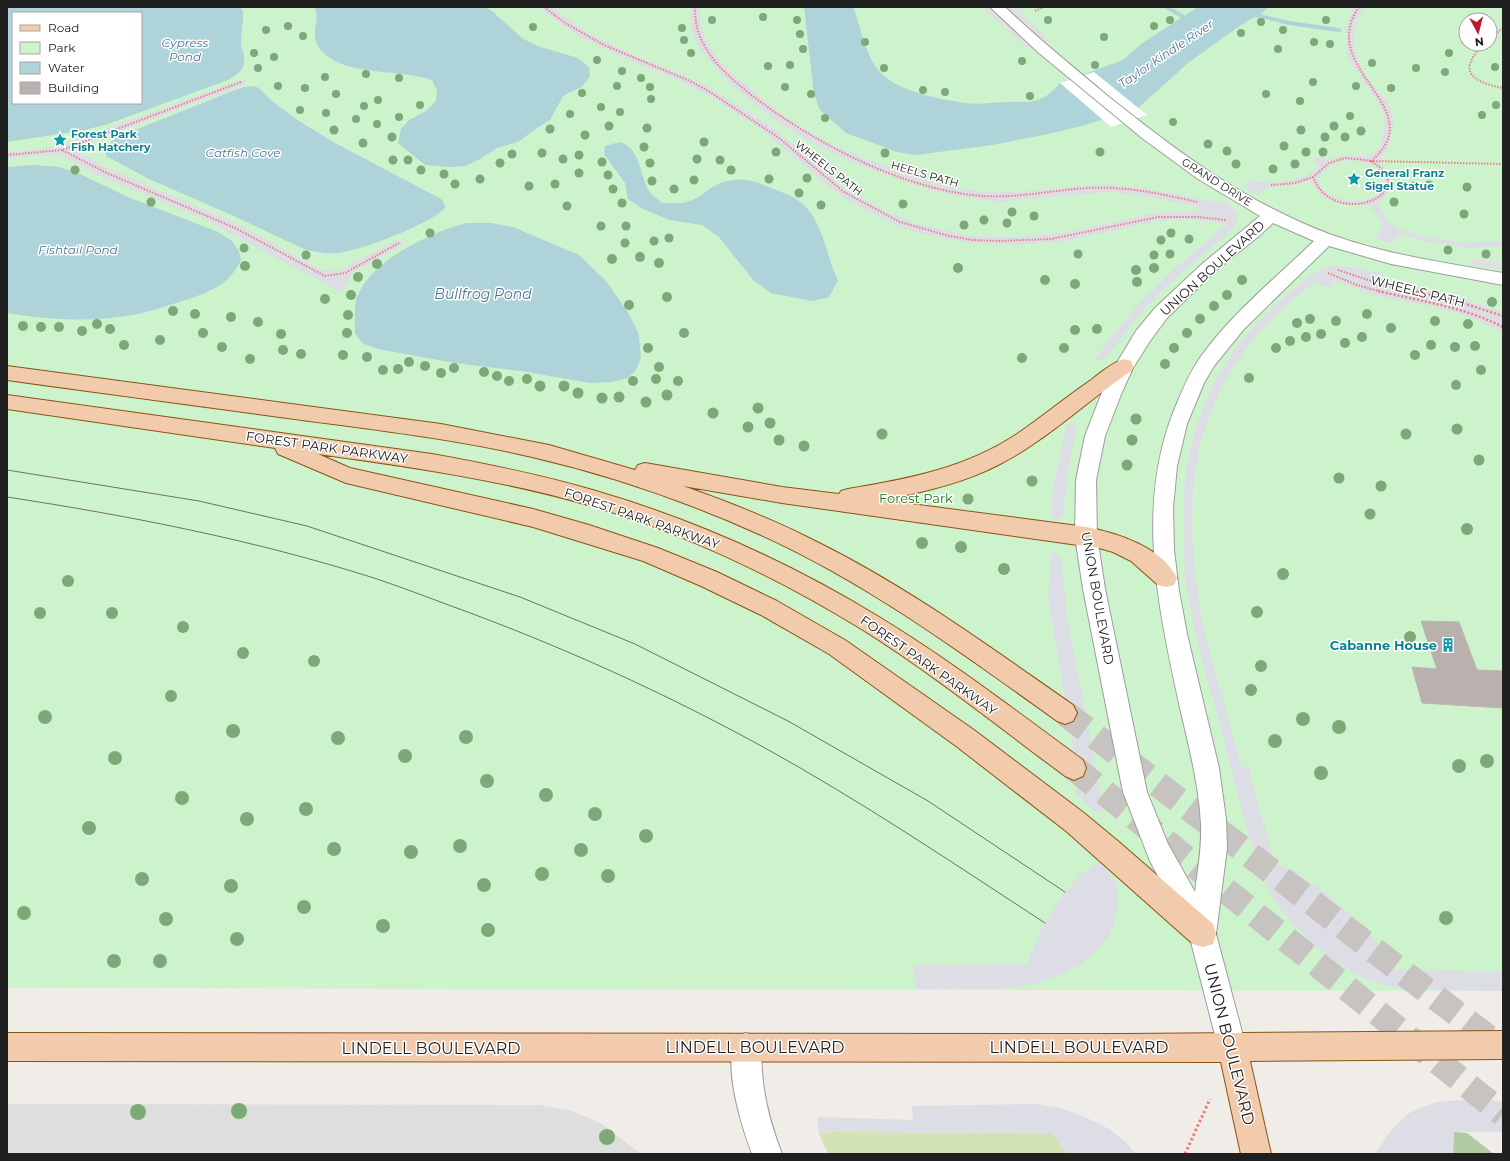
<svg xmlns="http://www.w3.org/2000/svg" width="1510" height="1161" font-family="Montserrat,sans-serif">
	<rect width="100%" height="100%" fill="#f0ece8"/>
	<path fill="#dedede" d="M 7,1104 L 541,1105 L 572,1111 L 602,1124 L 641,1154 L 7,1154 Z"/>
	<path fill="#d1e3b5" d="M 834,1132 L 1053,1133 L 1066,1154 L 830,1154 L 826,1150 L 819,1133 Z"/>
	<path fill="#b2caa2" d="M 1454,1132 L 1467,1133 L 1494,1154 L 1453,1154 Z"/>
	<path fill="#cdf3cc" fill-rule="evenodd" d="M 7,7 L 1503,7 L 1503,991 L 7,988 ZM 13,13 L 141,13 L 141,103 L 13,103 ZM 1466,20 L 1490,20 L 1490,44 L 1466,44 Z"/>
	<path fill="#e0e0e0" d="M 982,7 L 990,7 L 1033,46 L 1027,48 Z
		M 1007,7 L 1016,7 L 1050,41 L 1044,43 Z
		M 1470,257 L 1503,262 L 1503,270 L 1472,265 Z"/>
	<path fill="#dddee5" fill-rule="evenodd" d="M 538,7 L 552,7 L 579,27 L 598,38 L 639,57 L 693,79 L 717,92 L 776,130 L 845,188 L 885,211 L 912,222 L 969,236 L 1019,237 L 1065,232 L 1146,215 L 1166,212 L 1198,211 L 1199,209 L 1195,206 L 1139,195 L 1107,192 L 1018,200 L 997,202 L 980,200 L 937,192 L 877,172 L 842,158 L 795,133 L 772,118 L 728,82 L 699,48 L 691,28 L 691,7 L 700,7 L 700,22 L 706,42 L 717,57 L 733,74 L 781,114 L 831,144 L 861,157 L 940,185 L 978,191 L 1016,192 L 1102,184 L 1145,188 L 1220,203 L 1224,199 L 1237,213 L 1237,223 L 1224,237 L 1179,275 L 1147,306 L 1104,360 L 1094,360 L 1139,303 L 1173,270 L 1227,224 L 1197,220 L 1177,219 L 1158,221 L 1066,241 L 1013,245 L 966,243 L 919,233 L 893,224 L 851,202 L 832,189 L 762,130 L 715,99 L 678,80 L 611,52 L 578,36 Z
		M 1354,7 L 1364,7 L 1356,21 L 1354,44 L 1356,56 L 1367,78 L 1389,104 L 1394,121 L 1390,142 L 1386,151 L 1379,161 L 1389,173 L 1392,181 L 1391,188 L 1379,203 L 1380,209 L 1390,223 L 1401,230 L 1418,235 L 1463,243 L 1503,241 L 1503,246 L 1468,248 L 1430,242 L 1399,234 L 1393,243 L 1375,239 L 1384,224 L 1370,207 L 1367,205 L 1349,205 L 1332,201 L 1322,196 L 1309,181 L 1289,186 L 1268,187 L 1258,195 L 1243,187 L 1248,183 L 1248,180 L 1272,183 L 1284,182 L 1306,176 L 1320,165 L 1313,161 L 1320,156 L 1328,160 L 1344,155 L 1369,156 L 1379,148 L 1385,126 L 1383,111 L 1347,56 L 1346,29 L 1348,19 ZM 1353,160 L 1375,166 L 1384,177 L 1384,186 L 1374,197 L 1359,201 L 1343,200 L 1328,194 L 1319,184 L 1318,179 L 1320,175 L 1332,165 L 1338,162 Z
		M 243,79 L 246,81 L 246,84 L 84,145 L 79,152 L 103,166 L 232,221 L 322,270 L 338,271 L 396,240 L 403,242 L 403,245 L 354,272 L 341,292 L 201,218 L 97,175 L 68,159 L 59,156 L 49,155 L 7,158 L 7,152 L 35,150 L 64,144 Z
		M 1335,265 L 1368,270 L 1381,273 L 1376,278 L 1386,282 L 1457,297 L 1503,312 L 1503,321 L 1501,321 L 1503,322 L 1503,333 L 1484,323 L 1458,313 L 1433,306 L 1381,297 L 1332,280 L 1334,287 L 1322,286 L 1316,282 L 1290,302 L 1264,327 L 1243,353 L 1224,383 L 1210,413 L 1199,448 L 1193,490 L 1192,535 L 1196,580 L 1204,631 L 1242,768 L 1248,767 L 1275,863 L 1296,873 L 1321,890 L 1346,910 L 1368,932 L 1384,952 L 1395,969 L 1503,972 L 1503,991 L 1408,990 L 1386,986 L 1359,976 L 1333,960 L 1311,942 L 1288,918 L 1274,899 L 1256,863 L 1195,632 L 1185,579 L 1183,508 L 1186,469 L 1194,433 L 1204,405 L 1216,379 L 1236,347 L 1257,323 L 1280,300 L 1305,280 L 1321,269 Z
		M 1067,424 L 1072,424 L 1077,428 L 1069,464 L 1063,516 L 1059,519 L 1051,519 L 1052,491 Z
		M 1052,551 L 1059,555 L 1062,562 L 1067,616 L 1103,804 L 1103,809 L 1101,812 L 1094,811 L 1074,791 L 1078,789 L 1079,784 L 1048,598 Z
		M 1099,861 L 1114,880 L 1118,891 L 1118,906 L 1115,921 L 1108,938 L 1095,952 L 1078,966 L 1055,977 L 1031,985 L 1001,989 L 916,989 L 913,965 L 1027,964 L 1041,930 L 1062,896 L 1080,875 Z
		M 1461,1100 L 1503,1101 L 1503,1132 L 1454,1132 L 1453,1154 L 1375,1154 L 1392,1129 L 1409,1113 L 1436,1102 Z
		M 1037,1104 L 1060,1108 L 1085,1117 L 1109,1129 L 1128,1144 L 1135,1154 L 1066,1154 L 1053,1133 L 834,1132 L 819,1133 L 818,1125 L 818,1117 L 913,1120 L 912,1106 Z"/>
	<path fill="#aed3d8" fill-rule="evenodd" d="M 7,7 L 239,7 L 243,11 C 244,22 241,32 241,43 C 241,47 243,51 244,55 C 246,68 239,74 228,80 L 108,124 L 85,130 L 7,142 ZM 13,13 L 141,13 L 141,103 L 13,103 Z
		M 314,7 L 485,7 L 492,11 L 522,38 L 537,46 L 578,58 L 589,67 L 590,77 L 581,87 L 563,96 L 550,120 L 537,128 L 518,142 L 497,148 L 480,159 L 465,166 L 449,167 L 425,165 L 398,143 L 401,129 L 409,120 L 426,111 L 436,101 L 437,91 L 432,80 C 399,68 339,78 318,46 C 310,33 321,17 314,7 Z
		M 804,7 L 853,7 C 863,31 865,63 888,79 C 907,93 943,100 966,103 C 981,105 995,102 1009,102 C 1017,101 1025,103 1033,101 C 1044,99 1053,92 1060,83 L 1123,60 L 1141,44 L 1198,7 L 1269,7 L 1261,14 L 1270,19 L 1254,17 L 1238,27 L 1188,63 L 1138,108 L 1082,126 L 1048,134 L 992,145 L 916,155 L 897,152 L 846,133 L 820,110 L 814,94 Z
		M 253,86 L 259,88 L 272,101 L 299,121 L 335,143 L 441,199 L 444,203 L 445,208 C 428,225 362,250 338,253 C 326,254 315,252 304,249 L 236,217 L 149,179 L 106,156 C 105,145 111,141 120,136 L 235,90 L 244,87 Z
		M 620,142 C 641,149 639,174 649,191 C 651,195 658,199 662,203 C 670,203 680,204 687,202 C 702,198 711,184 727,181 C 744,177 755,181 771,188 C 781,192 794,196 803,204 C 824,224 826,256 838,281 L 829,297 L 812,301 L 771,293 L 754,281 L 719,237 L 702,225 L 670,220 L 643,209 L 628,199 L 625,183 L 604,154 L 605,146 Z
		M 35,165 L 60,167 L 80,174 L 128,197 L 218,232 L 232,241 L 239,251 L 241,261 C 236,269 230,278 222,284 C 208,293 192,298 176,303 C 164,307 151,311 138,314 C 95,322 50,321 7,313 L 7,167 Z
		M 466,223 L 491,223 L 513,227 L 579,255 L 607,282 L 629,314 L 639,335 L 641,358 L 636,370 L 628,378 L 612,382 L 590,383 L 521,371 L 455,363 L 378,349 L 362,343 L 355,333 C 355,324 354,305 357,297 C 371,260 430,233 466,223 Z"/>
	<path fill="#fff" d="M 1094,72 L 1147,115 L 1111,127 L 1060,83 Z"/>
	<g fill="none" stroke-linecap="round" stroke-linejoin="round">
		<path fill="#aed3d8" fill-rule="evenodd" d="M 1163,7 C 1175,7 1187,16 1195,25 L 1190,26 L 1184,20 Z
			M 1259,14 L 1289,21 L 1339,28 L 1342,30 L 1339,32 L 1289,25 L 1257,17 L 1256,16 Z"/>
	</g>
	<path fill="#b9b1ae" stroke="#c0b3ac" d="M 1421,621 L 1459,622 L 1477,670 L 1503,671 L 1503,708 L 1422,703 L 1412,667 L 1437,669 Z"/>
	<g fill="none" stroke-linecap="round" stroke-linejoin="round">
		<path stroke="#c6c3c0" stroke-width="26" stroke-dasharray="26 13" stroke-linecap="butt" d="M 1065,713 L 1503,1049
			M 1074,768 L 1503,1114"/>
		<defs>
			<path id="minor" d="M 990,7 L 1005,7 C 1036,37 1070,64 1103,92 C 1173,149 1247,204 1332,235 C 1387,255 1446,263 1503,273 L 1503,285 L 1391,264 L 1329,246 L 1244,329 L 1214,366 L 1204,383 L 1187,424 L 1177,466 L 1173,508 L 1174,550 L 1179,591 L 1187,634 L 1219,768 L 1226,819 L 1227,848 L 1216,934 L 1246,1047 L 1242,1057 L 1232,1061 L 1222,1057 L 1218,1047 L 1190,938 L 1150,861 L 1123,792 L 1083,589 L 1075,536 L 1076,480 L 1085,436 L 1102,392 L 1115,366 L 1136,331 L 1155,308 L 1202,264 L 1260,216 L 1198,179 L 1142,138 L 1039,53 ZM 1273,223 L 1314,241 C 1276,278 1233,312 1202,355 C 1191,370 1184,386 1177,403 C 1134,503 1158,606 1180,708 C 1189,747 1199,785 1201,824 C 1202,847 1198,869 1195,892 L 1168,844 L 1147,792 L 1105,589 L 1097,536 L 1096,480 L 1105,436 L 1122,392 L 1133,368 L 1150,341 L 1167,318 L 1214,272 L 1259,236 Z
				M 746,1033 L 756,1037 C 763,1053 761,1071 764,1089 C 767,1111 774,1133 782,1154 L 752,1154 C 741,1124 723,1067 736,1037 Z"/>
			<path id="major" d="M 1124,359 L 1131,361 L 1133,366 L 1131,371 C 1087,401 1047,440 1000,464 C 964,483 921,493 881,500 L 1086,527 C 1117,533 1162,547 1177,578 L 1174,585 L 1166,587 L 1158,585 L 1131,561 L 1113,552 L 1099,548 L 782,503 L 683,486 C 729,502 774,520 817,542 C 908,587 991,648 1073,705 L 1077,713 L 1073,721 L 1065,724 L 1057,721 C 962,653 867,583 761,535 C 688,502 610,475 532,457 C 451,438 368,429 287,418 C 193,405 100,393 7,380 L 7,366 L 441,424 L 549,445 L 635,470 L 638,465 L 645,463 L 782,487 L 839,494 L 841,491 L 848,489 C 908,479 966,468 1017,434 C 1042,417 1066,397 1091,380 C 1101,372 1112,363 1124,359 Z
				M 7,395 L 432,454 C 487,464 542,475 596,491 C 695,520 791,563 879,617 C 950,660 1016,711 1083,760 L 1086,768 L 1083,776 L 1074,780 L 1065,776 C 999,727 933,674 863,630 C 780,579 689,535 595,507 C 504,480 411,467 318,454 L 350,468 L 533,509 L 589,525 L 658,548 L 717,572 L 777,601 L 845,640 L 974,730 L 1084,813 L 1119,842 L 1213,924 L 1216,934 L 1213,944 L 1203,947 L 1193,944 L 1066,831 L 956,746 L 829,654 L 761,615 L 701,586 L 643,561 L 533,527 L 346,483 L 278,454 L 275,448 L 7,409 Z
				M 1503,1031 L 1503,1059 L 1250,1061 L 1271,1154 L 1241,1154 L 1221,1062 L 7,1061 L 7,1033 L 1125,1034 Z"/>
		</defs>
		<use href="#minor" stroke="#9d9d9d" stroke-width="2"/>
		<use href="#major" stroke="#8a5413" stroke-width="2"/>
		<path stroke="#e98081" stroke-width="2" stroke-dasharray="1.5 1.5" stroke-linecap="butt" d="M 544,7 L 565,23 L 604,45 L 690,81 L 710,92 L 779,138 L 844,192 L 900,222 L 949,236 L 973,240 L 999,241 L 1051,239 L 1158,217 L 1198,217 L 1226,220
			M 695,7 C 695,21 697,33 704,45 C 715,66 735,82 754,97 C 813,142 897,186 972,195 C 1012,200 1050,190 1089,188 C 1126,186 1162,194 1197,202
			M 1359,7 C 1315,70 1434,108 1371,161
			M 1035,11 L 1044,7
			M 1490,38 L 1503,28
			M 1482,44 C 1478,50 1472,57 1470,64 C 1465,80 1492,86 1503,88
			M 241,82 L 62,150 L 107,173 L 235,228 L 325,276 L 345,273 L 399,243
			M 7,155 L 62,150
			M 1345,158 C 1353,159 1362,159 1370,161 C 1375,163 1381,168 1384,172 C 1406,200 1331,225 1313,177 L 1329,163 Z
			M 1370,161 L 1503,164
			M 1271,185 L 1295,183 L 1313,177
			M 1338,270 L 1383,285 L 1418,292
			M 1328,273 L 1357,285 L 1382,292"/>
		<path stroke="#e98081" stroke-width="2.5" stroke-dasharray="2 2" stroke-linecap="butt" d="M 1378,291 C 1420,301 1464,307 1503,327
			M 1413,291 L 1447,298 L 1503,316"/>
		<path stroke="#e98081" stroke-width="3" stroke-dasharray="2.5 2.5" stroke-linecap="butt" d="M 1185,1154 L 1210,1099"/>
		<use href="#minor" fill="#fff" fill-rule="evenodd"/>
		<use href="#major" fill="#f1cbac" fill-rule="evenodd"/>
		<path stroke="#6e6e6e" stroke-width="1" d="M 7,470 L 199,501 L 307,526 L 520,597 L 635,644 L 788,721 L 928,801 L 1065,892
			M 7,497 C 131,516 254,540 374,578 C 401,587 427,597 454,607 C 561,646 665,693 765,748 C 861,801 953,863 1045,923"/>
	</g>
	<g fill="#7ca977">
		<circle cx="763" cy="17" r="4"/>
		<circle cx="712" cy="20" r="4"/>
		<circle cx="797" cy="20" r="4"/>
		<circle cx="1048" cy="20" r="4"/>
		<circle cx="1170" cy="20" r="4"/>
		<circle cx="1326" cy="20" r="4"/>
		<circle cx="1261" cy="22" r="4"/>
		<circle cx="288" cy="26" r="4"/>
		<circle cx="1154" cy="26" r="4"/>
		<circle cx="533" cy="27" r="4"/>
		<circle cx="682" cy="28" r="4"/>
		<circle cx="266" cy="30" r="4"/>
		<circle cx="1283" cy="30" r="4"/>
		<circle cx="1241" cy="33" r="4"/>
		<circle cx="800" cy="34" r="4"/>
		<circle cx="303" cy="36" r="4"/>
		<circle cx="1104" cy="37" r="4"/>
		<circle cx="684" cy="40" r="4"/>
		<circle cx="865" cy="42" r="4"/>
		<circle cx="1314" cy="42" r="4"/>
		<circle cx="1330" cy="44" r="4"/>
		<circle cx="803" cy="49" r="4"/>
		<circle cx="1278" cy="49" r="4"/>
		<circle cx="254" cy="53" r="4"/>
		<circle cx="691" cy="53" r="4"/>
		<circle cx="1449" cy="53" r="4"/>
		<circle cx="274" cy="57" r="4"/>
		<circle cx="597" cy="60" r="4"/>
		<circle cx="1022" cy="61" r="4"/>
		<circle cx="1372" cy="63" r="4"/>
		<circle cx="790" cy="65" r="4"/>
		<circle cx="1095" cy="65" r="4"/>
		<circle cx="768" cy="66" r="4"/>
		<circle cx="1495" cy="67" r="4"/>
		<circle cx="258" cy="68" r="4"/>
		<circle cx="884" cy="68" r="4"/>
		<circle cx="1416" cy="68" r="4"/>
		<circle cx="622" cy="71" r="4"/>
		<circle cx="1445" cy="72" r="4"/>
		<circle cx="366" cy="74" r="4"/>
		<circle cx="325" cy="77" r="4"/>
		<circle cx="399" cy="78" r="4"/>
		<circle cx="641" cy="78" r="4"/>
		<circle cx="1313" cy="82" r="4"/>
		<circle cx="278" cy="86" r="4"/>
		<circle cx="617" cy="86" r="4"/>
		<circle cx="1356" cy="86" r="4"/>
		<circle cx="650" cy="87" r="4"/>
		<circle cx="785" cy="87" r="4"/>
		<circle cx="305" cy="88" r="4"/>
		<circle cx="1391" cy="88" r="4"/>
		<circle cx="923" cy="90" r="4"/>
		<circle cx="945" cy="92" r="4"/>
		<circle cx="582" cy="93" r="4"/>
		<circle cx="336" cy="94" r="4"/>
		<circle cx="811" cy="94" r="4"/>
		<circle cx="1266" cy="94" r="4"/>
		<circle cx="1030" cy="96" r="4"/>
		<circle cx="651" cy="99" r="4"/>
		<circle cx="378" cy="100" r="4"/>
		<circle cx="1300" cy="101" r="4"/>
		<circle cx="420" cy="105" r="4"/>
		<circle cx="1496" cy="105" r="4"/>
		<circle cx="364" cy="106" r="4"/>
		<circle cx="601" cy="107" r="4"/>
		<circle cx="300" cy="110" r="4"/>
		<circle cx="620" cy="112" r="4"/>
		<circle cx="326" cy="113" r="4"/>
		<circle cx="570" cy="114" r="4"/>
		<circle cx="1482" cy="115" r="4"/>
		<circle cx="1350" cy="116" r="4"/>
		<circle cx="399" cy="117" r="4"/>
		<circle cx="825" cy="118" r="4"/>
		<circle cx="356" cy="119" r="4"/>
		<circle cx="1173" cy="122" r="4"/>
		<circle cx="377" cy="124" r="4"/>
		<circle cx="609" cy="126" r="4.5"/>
		<circle cx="1334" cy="126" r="4.5"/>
		<circle cx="647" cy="128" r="4.5"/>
		<circle cx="550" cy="129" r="4.5"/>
		<circle cx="334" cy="130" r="4.5"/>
		<circle cx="1301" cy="130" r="4.5"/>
		<circle cx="1361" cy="131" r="4.5"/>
		<circle cx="585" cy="135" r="4.5"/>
		<circle cx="392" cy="137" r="4.5"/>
		<circle cx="1325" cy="137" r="4.5"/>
		<circle cx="1345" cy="137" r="4.5"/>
		<circle cx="704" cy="142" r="4.5"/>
		<circle cx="363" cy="143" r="4.5"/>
		<circle cx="1208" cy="144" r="4.5"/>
		<circle cx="1284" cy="146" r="4.5"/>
		<circle cx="644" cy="147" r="4.5"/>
		<circle cx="1227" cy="151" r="4.5"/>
		<circle cx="776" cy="152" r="4.5"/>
		<circle cx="1100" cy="152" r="4.5"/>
		<circle cx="1306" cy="152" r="4.5"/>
		<circle cx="1323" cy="152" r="4.5"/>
		<circle cx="542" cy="153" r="4.5"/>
		<circle cx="885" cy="153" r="4.5"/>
		<circle cx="512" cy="154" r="4.5"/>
		<circle cx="579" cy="155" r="4.5"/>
		<circle cx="563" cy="159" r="4.5"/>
		<circle cx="697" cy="159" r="4.5"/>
		<circle cx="393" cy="160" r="4.5"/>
		<circle cx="408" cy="160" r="4.5"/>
		<circle cx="720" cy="160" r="4.5"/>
		<circle cx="602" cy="162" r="4.5"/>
		<circle cx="500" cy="163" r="4.5"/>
		<circle cx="650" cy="163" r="4.5"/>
		<circle cx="1236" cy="164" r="4.5"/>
		<circle cx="1295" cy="164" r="4.5"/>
		<circle cx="1273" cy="169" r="4.5"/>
		<circle cx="75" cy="170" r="4.5"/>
		<circle cx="421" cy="170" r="4.5"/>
		<circle cx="731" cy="170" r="4.5"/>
		<circle cx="579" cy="173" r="4.5"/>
		<circle cx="444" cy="174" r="4.5"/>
		<circle cx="608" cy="175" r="4.5"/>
		<circle cx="807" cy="178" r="4.5"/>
		<circle cx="480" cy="179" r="4.5"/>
		<circle cx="769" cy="179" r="4.5"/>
		<circle cx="694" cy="180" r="4.5"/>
		<circle cx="652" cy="181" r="4.5"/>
		<circle cx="455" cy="184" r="4.5"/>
		<circle cx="555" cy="184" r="4.5"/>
		<circle cx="1429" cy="185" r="4.5"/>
		<circle cx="529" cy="186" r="4.5"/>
		<circle cx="1413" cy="186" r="4.5"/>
		<circle cx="1467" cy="187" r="4.5"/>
		<circle cx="613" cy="189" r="4.5"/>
		<circle cx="674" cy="189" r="4.5"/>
		<circle cx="799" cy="193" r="4.5"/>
		<circle cx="151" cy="202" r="4.5"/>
		<circle cx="1394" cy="202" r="4.5"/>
		<circle cx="622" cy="203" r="4.5"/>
		<circle cx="903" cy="204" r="4.5"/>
		<circle cx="821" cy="205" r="4.5"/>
		<circle cx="567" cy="206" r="4.5"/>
		<circle cx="1012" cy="212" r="4.5"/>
		<circle cx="1464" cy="214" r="4.5"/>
		<circle cx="1034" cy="216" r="4.5"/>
		<circle cx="984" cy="220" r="4.5"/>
		<circle cx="1007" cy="223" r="4.5"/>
		<circle cx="964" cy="225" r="4.5"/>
		<circle cx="601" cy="226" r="4.5"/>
		<circle cx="626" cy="226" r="4.5"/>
		<circle cx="430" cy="233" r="4.5"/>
		<circle cx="1171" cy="233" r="4.5"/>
		<circle cx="669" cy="238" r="4.5"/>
		<circle cx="1189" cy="239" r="4.5"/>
		<circle cx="1161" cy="240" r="4.5"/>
		<circle cx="654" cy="241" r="4.5"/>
		<circle cx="625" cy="243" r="4.5"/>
		<circle cx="244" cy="248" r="4.5"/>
		<circle cx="1448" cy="250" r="4.5"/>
		<circle cx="1078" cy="254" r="4.5"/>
		<circle cx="1170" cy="254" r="4.5"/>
		<circle cx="1486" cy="254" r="4.5"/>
		<circle cx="306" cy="255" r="4.5"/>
		<circle cx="1154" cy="255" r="4.5"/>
		<circle cx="640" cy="257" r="5"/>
		<circle cx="612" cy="259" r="5"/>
		<circle cx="659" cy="263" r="5"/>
		<circle cx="377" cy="264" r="5"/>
		<circle cx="245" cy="266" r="5"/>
		<circle cx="958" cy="268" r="5"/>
		<circle cx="1154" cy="268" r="5"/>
		<circle cx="1136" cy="270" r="5"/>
		<circle cx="358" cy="277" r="5"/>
		<circle cx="1045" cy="280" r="5"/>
		<circle cx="1242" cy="280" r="5"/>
		<circle cx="1137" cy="282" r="5"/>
		<circle cx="1075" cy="284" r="5"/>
		<circle cx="351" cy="295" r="5"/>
		<circle cx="1227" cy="295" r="5"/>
		<circle cx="667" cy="297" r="5"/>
		<circle cx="325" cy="299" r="5"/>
		<circle cx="1492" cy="302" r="5"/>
		<circle cx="629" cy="305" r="5"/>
		<circle cx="1214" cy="306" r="5"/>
		<circle cx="173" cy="311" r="5"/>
		<circle cx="195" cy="314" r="5"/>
		<circle cx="1367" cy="314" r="5"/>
		<circle cx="348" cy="315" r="5"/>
		<circle cx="231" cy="317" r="5"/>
		<circle cx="1200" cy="319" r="5"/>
		<circle cx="1310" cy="319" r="5"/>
		<circle cx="1336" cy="321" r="5"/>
		<circle cx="1435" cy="321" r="5"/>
		<circle cx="258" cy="322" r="5"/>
		<circle cx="1297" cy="323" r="5"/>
		<circle cx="97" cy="324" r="5"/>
		<circle cx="1468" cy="324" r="5"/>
		<circle cx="23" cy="326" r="5"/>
		<circle cx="41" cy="327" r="5"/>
		<circle cx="59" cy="327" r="5"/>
		<circle cx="1391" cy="328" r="5"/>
		<circle cx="110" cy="329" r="5"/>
		<circle cx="1097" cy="329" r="5"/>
		<circle cx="1075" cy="330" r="5"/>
		<circle cx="82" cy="331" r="5"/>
		<circle cx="203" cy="333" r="5"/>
		<circle cx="347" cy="333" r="5"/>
		<circle cx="684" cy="333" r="5"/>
		<circle cx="1187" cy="333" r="5"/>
		<circle cx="281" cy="334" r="5"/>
		<circle cx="1321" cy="334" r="5"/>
		<circle cx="1306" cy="337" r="5"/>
		<circle cx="1362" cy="337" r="5"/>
		<circle cx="160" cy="340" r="5"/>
		<circle cx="1290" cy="341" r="5"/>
		<circle cx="1345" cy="343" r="5"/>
		<circle cx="124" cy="345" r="5"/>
		<circle cx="1431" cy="345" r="5"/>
		<circle cx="1475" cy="346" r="5"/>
		<circle cx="222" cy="347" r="5"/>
		<circle cx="1455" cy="347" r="5"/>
		<circle cx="648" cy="348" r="5"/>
		<circle cx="1064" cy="348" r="5"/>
		<circle cx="1174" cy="348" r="5"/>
		<circle cx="1276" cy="348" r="5"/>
		<circle cx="283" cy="350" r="5"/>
		<circle cx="301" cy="354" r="5"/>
		<circle cx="343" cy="355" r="5"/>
		<circle cx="1415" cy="355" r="5"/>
		<circle cx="367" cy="357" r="5"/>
		<circle cx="1022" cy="358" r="5"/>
		<circle cx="250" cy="359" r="5"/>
		<circle cx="409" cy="362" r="5"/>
		<circle cx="1165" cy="364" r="5"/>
		<circle cx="425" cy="366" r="5"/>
		<circle cx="659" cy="367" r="5"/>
		<circle cx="454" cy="368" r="5"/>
		<circle cx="398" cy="369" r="5"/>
		<circle cx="383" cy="370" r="5"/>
		<circle cx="1481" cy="370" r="5"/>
		<circle cx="484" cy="372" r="5"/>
		<circle cx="441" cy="373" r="5"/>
		<circle cx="497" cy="376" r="5"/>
		<circle cx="1249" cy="378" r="5"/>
		<circle cx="527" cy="379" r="5"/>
		<circle cx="656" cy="379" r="5"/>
		<circle cx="509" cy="381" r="5"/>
		<circle cx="633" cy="381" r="5"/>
		<circle cx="678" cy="381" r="5"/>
		<circle cx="1456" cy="385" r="5"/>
		<circle cx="540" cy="386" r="5.5"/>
		<circle cx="564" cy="386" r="5.5"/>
		<circle cx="578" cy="393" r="5.5"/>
		<circle cx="667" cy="395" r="5.5"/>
		<circle cx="619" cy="397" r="5.5"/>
		<circle cx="602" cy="398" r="5.5"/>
		<circle cx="646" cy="402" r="5.5"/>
		<circle cx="758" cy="408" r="5.5"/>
		<circle cx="713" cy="413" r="5.5"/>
		<circle cx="1136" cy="419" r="5.5"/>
		<circle cx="770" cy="423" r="5.5"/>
		<circle cx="748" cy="427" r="5.5"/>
		<circle cx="1457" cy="429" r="5.5"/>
		<circle cx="882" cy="434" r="5.5"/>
		<circle cx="1406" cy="434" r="5.5"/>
		<circle cx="779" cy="440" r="5.5"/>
		<circle cx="1132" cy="440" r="5.5"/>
		<circle cx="804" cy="446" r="5.5"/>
		<circle cx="1479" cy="460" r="5.5"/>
		<circle cx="1127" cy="465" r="5.5"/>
		<circle cx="1339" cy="478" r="5.5"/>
		<circle cx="1032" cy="481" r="5.5"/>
		<circle cx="1381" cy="486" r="5.5"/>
		<circle cx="968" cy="499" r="5.5"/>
		<circle cx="1370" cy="514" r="5.5"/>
		<circle cx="1467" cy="529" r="6"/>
		<circle cx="922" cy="543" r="6"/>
		<circle cx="961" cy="547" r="6"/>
		<circle cx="1004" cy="569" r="6"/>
		<circle cx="1283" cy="574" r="6"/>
		<circle cx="68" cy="581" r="6"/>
		<circle cx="1257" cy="612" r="6"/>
		<circle cx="40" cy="613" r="6"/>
		<circle cx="112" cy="613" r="6"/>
		<circle cx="183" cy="627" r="6"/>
		<circle cx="1410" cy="637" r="6"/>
		<circle cx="243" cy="653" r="6"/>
		<circle cx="314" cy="661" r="6"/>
		<circle cx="1261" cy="666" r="6"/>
		<circle cx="1251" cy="690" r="6"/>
		<circle cx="171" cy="696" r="6"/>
		<circle cx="45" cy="717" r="7"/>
		<circle cx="1303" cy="719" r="7"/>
		<circle cx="1339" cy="727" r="7"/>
		<circle cx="233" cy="731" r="7"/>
		<circle cx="466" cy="737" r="7"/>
		<circle cx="338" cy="738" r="7"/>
		<circle cx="1275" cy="741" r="7"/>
		<circle cx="405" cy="756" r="7"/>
		<circle cx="115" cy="758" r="7"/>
		<circle cx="1487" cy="761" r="7"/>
		<circle cx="1459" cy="766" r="7"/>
		<circle cx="1321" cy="773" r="7"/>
		<circle cx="487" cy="781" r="7"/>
		<circle cx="546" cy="795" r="7"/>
		<circle cx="182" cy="798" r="7"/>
		<circle cx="306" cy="809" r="7"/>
		<circle cx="595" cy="814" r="7"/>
		<circle cx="247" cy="819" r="7"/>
		<circle cx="89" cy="828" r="7"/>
		<circle cx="646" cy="836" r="7"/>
		<circle cx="460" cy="846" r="7"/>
		<circle cx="334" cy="849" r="7"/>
		<circle cx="581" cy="850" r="7"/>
		<circle cx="411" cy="852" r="7"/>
		<circle cx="542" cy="874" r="7"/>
		<circle cx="608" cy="876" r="7"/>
		<circle cx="142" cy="879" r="7"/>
		<circle cx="484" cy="885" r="7"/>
		<circle cx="231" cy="886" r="7"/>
		<circle cx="304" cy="907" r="7"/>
		<circle cx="24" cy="913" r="7"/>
		<circle cx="1446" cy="918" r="7"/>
		<circle cx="166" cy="919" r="7"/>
		<circle cx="383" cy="926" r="7"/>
		<circle cx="488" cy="930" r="7"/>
		<circle cx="237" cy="939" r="7"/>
		<circle cx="114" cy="961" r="7"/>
		<circle cx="160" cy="961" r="7"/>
		<circle cx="239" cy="1111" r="8"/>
		<circle cx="138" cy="1112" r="8"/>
		<circle cx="607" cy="1137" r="8"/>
	</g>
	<defs>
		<symbol id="sight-bare" viewBox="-9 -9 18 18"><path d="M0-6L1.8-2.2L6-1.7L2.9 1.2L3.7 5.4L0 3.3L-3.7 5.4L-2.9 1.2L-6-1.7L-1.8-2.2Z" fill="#0f9aa8" stroke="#fff" stroke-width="2.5" paint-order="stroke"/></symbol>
		<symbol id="building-bare" viewBox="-9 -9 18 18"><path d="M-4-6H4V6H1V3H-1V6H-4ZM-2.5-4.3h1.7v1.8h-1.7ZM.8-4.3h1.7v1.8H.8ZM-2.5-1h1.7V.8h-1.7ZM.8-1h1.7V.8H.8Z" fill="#0f9aa8" stroke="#fff" stroke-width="2.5" paint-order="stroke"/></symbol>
	</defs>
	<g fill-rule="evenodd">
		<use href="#sight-bare" x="50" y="130" width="20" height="20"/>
		<use href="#sight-bare" x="1344" y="169" width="20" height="20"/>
		<use href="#building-bare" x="1438" y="635" width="20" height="20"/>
	</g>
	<g text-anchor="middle" stroke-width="3" stroke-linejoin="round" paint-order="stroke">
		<g font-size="11" font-weight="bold" fill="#0d838f" stroke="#fff" text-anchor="start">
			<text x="71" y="138">Forest Park<tspan x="71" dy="13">Fish Hatchery</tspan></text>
			<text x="1365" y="177">General Franz<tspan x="1365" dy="13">Sigel Statue</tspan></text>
		</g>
		<g font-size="11" fill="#202020" stroke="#fff">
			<text transform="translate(829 168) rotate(38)" y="4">WHEELS PATH</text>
			<text transform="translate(925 174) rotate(16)" y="4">HEELS PATH</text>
			<text transform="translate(1217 182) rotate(32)" y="4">GRAND DRIVE</text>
		</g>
		<g font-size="12" font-style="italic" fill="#4d768f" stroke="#fff">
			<text x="185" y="47">Cypress<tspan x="185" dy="14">Pond</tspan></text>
			<text transform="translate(1166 54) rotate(-34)" y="4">Taylor Kindle River</text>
			<text x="243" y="157">Catfish Cove</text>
			<text x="78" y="254">Fishtail Pond</text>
		</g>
		<g font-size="13" fill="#202020" stroke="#fff">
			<text transform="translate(1212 268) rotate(-42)" y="5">UNION BOULEVARD</text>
			<text transform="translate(1418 291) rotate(14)" y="5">WHEELS PATH</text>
			<text transform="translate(327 447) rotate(8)" y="5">FOREST PARK PARKWAY</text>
			<text transform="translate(642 518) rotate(19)" y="5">FOREST PARK PARKWAY</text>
			<text transform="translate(1098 598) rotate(80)" y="5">UNION BOULEVARD</text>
			<text transform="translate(929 665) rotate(35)" y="5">FOREST PARK PARKWAY</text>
		</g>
		<g font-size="13" fill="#1d731a" stroke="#fff">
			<text x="916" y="503">Forest Park</text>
		</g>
		<g font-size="13" font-weight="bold" fill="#0d838f" stroke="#fff" text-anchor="end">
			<text x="1437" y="650">Cabanne House</text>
		</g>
		<g font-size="14" font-style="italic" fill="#4d768f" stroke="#fff">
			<text x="483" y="299">Bullfrog Pond</text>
		</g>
		<g font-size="16" fill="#202020" stroke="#fff">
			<text transform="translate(1230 1044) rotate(76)" y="6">UNION BOULEVARD</text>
			<text x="755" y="1053">LINDELL BOULEVARD</text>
			<text x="1079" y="1053">LINDELL BOULEVARD</text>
			<text x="431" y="1054">LINDELL BOULEVARD</text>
		</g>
	</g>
	<rect width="1510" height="1161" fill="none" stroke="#202020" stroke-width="16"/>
	<rect x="12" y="12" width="130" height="92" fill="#ffffff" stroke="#a6a6a6"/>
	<rect x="20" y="25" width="20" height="6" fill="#f1cbac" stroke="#a6a6a6"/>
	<text x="48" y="32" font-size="12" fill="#202020">Road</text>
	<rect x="20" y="42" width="20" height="12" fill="#cdf3cc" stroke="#a6a6a6"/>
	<text x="48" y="52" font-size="12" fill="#202020">Park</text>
	<rect x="20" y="62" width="20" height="12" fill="#aed3d8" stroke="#a6a6a6"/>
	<text x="48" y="72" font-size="12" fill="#202020">Water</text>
	<rect x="20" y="82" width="20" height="12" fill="#b9b1ae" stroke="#a6a6a6"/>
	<text x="48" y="92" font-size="12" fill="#202020">Building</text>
	<g transform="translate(1478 32) rotate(173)"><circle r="19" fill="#ffffff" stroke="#a6a6a6"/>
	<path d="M0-3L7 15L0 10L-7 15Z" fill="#b8192c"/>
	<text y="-6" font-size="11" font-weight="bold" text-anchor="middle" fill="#202020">N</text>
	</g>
</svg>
